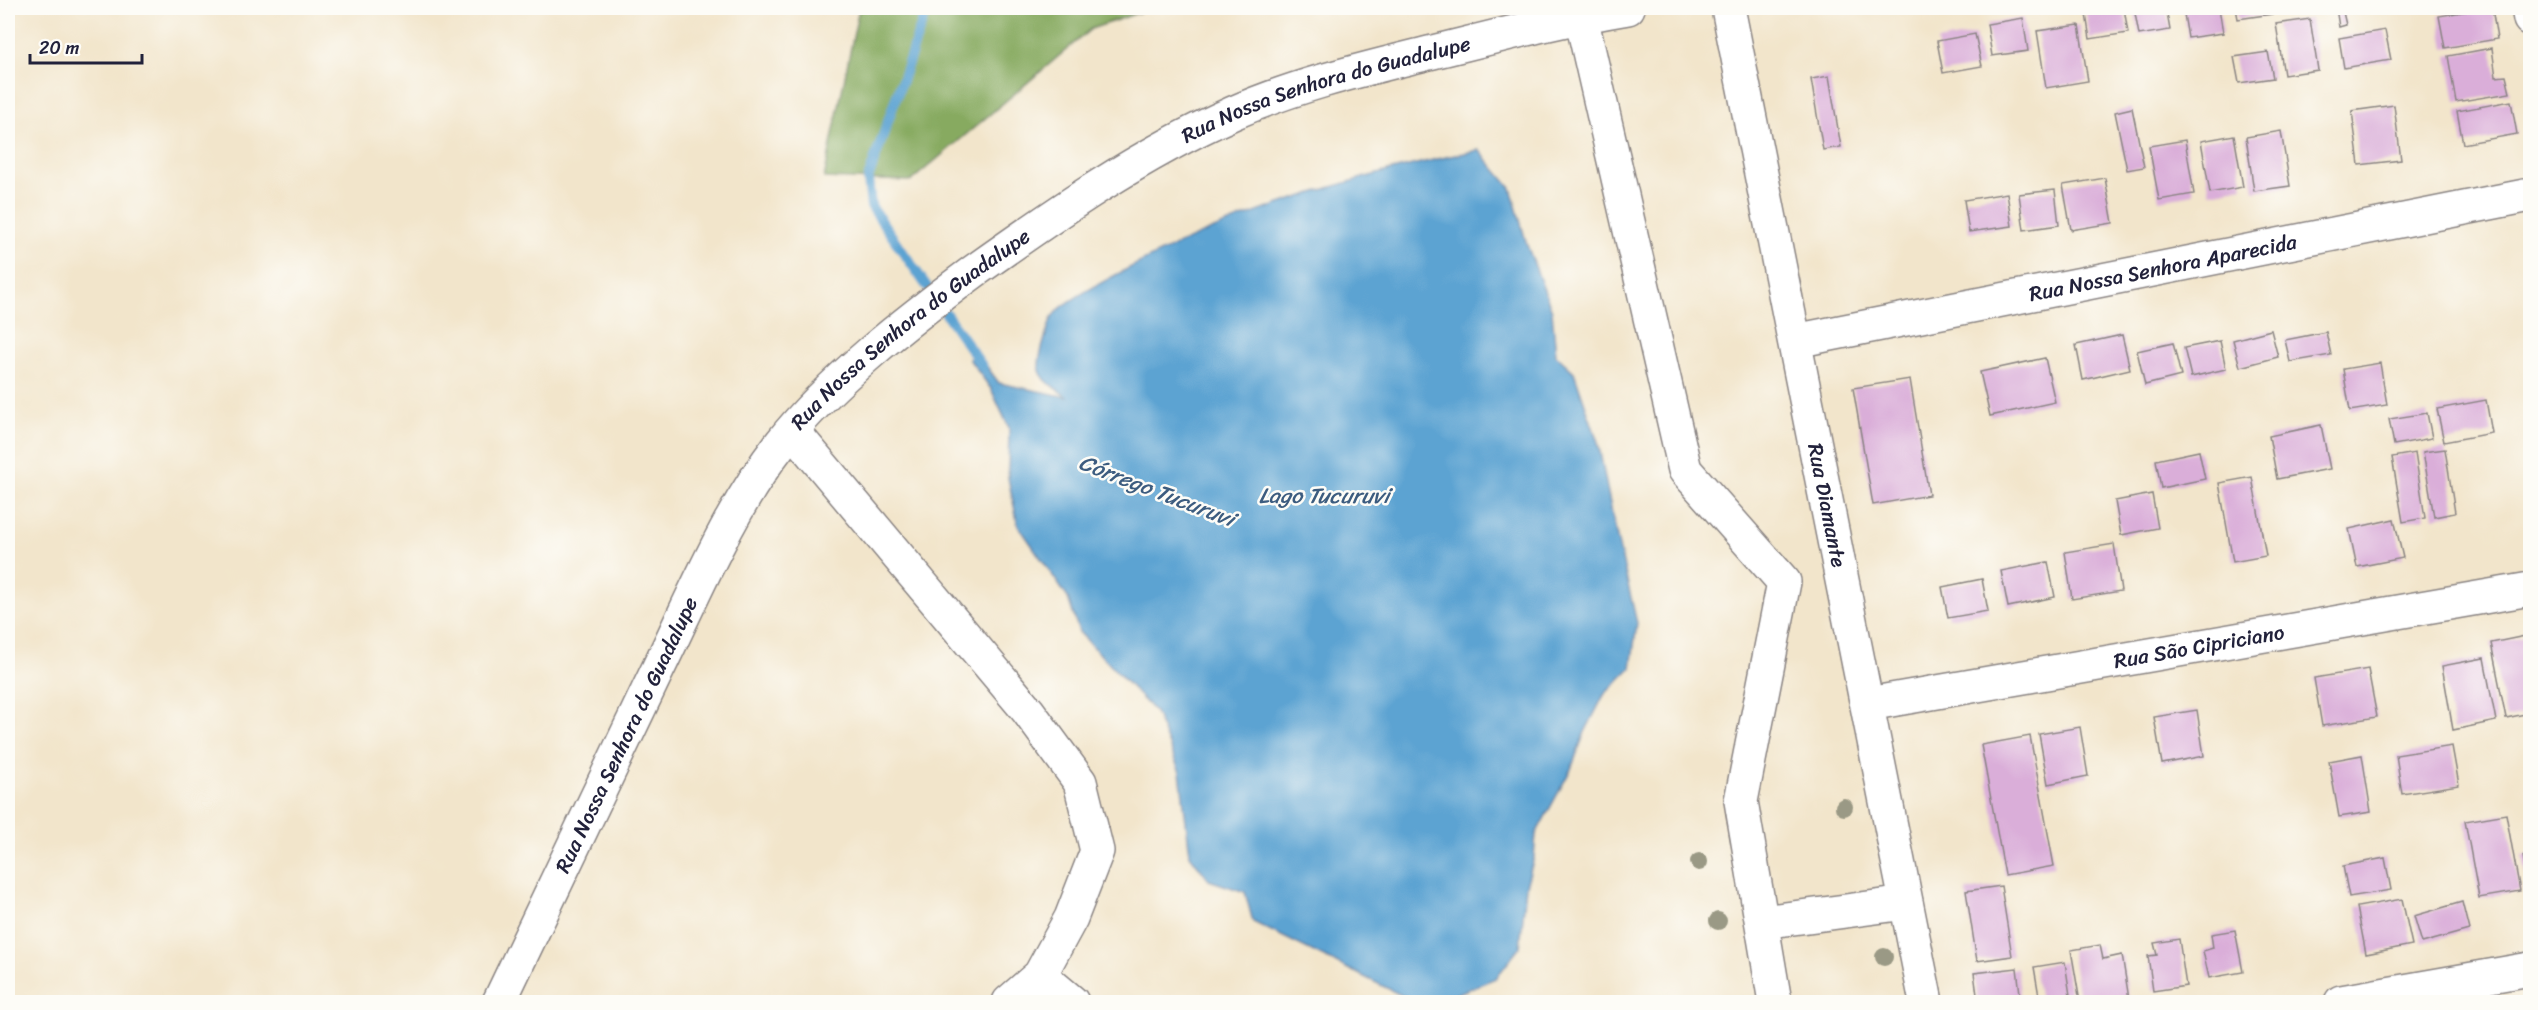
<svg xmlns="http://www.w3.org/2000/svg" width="2538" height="1010" font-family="Sriracha,sans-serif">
	<rect width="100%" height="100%" fill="#fdfcf7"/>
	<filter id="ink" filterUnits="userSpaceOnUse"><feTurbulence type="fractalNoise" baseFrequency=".0167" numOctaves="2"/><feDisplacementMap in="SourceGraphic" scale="12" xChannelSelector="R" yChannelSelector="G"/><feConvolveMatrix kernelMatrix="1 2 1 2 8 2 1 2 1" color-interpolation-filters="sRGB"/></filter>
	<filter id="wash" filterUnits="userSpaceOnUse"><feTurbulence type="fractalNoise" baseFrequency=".008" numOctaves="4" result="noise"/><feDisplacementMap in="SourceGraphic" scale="24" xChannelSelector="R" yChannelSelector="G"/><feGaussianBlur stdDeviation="1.35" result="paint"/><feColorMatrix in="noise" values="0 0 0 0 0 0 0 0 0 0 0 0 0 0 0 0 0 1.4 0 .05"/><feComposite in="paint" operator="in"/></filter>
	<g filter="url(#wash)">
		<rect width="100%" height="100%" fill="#f2e5cb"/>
		<path fill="#87aa60" stroke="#54664e" stroke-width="1.5" d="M 859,8 L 1152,8 L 1091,29 L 911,181 L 824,178 Z"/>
		<path fill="#5ba3d2" stroke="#3e6286" stroke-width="1.5" d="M 1479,150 L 1511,188 L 1527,245 L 1552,311 L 1556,355 L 1574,372 L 1598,442 L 1615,529 L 1637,623 L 1631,668 L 1604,695 L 1585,732 L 1571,769 L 1536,834 L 1534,857 L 1526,886 L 1520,947 L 1496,978 L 1437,1002 L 1415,1002 L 1253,922 L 1245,892 L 1209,880 L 1190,855 L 1180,772 L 1155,712 L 1079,632 L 1068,598 L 1018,525 L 1008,478 L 1009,428 L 991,389 L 969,359 L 977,353 L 999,383 L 1067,397 C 1057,388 1039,381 1039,364 C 1039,356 1049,323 1053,316 C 1059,305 1097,285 1110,278 C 1225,216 1351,176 1479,150 Z"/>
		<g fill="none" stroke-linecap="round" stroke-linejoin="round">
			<path stroke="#5ba3d2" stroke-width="10" d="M 927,8 L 868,179 L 871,206 L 983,367"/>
		</g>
		<g id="blocks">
			<path fill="#daaed9" d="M 2085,8 L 2124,8 L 2128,33 L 2090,39 Z
				M 2134,8 L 2166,8 L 2170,30 L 2139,35 Z
				M 2183,8 L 2219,8 L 2223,33 L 2188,38 Z
				M 2236,8 L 2271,8 L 2272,14 L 2238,19 Z
				M 2336,8 L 2362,8 L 2362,9 L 2343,12 L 2346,25 L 2339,27 Z
				M 2486,8 L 2492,8 L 2497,39 L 2445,48 L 2439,16 Z
				M 2023,18 L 2028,51 L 1992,56 L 1987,24 Z
				M 2310,19 L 2318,70 L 2284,75 L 2276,24 Z
				M 2079,25 L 2088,81 L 2046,88 L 2037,31 Z
				M 2385,30 L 2391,60 L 2344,68 L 2339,38 Z
				M 1975,34 L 1982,66 L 1943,73 L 1937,41 Z
				M 2492,48 L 2496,77 L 2506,76 L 2510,93 L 2456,102 L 2448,56 Z
				M 2268,52 L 2273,78 L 2239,83 L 2234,57 Z
				M 1829,76 L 1841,147 L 1823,150 L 1811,79 Z
				M 2511,101 L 2517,134 L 2463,144 L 2457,111 Z
				M 2394,105 L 2401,160 L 2359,165 L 2352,111 Z
				M 2132,108 L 2144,167 L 2127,170 L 2115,112 Z
				M 2281,131 L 2290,186 L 2254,191 L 2246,137 Z
				M 2234,135 L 2243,187 L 2210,193 L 2201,141 Z
				M 2185,140 L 2194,194 L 2159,200 L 2149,146 Z
				M 2105,178 L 2113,223 L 2071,230 L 2063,185 Z
				M 2055,190 L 2059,225 L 2024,230 L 2019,194 Z
				M 2007,193 L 2012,226 L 1969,232 L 1964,200 Z
				M 2271,330 L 2278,357 L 2240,367 L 2233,340 Z
				M 2326,332 L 2331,355 L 2290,362 L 2285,340 Z
				M 2122,335 L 2130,369 L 2083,380 L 2076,345 Z
				M 2220,341 L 2226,369 L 2191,377 L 2184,348 Z
				M 2173,343 L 2181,376 L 2145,385 L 2137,351 Z
				M 2045,358 L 2055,402 L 1990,416 L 1980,372 Z
				M 2380,363 L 2387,405 L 2350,411 L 2343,369 Z
				M 1910,379 L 1929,495 L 1873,505 L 1853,388 Z
				M 2486,400 L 2492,433 L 2444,442 L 2437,409 Z
				M 2427,413 L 2432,438 L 2394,445 L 2389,419 Z
				M 2321,425 L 2330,469 L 2277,479 L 2269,436 Z
				M 2445,449 L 2455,513 L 2434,517 L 2423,452 Z
				M 2199,451 L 2205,479 L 2161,488 L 2156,460 Z
				M 2415,453 L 2425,518 L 2403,522 L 2392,457 Z
				M 2252,477 L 2266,556 L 2233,562 L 2219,483 Z
				M 2152,494 L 2158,528 L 2121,535 L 2115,501 Z
				M 2394,519 L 2403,558 L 2357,567 L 2349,529 Z
				M 2114,544 L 2121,591 L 2072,599 L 2065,552 Z
				M 2048,562 L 2055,597 L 2008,607 L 2001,571 Z
				M 1982,579 L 1988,611 L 1948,618 L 1942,587 Z
				M 2530,635 L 2530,713 L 2506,718 L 2491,643 Z
				M 2484,658 L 2496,721 L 2453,730 L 2442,666 Z
				M 2368,669 L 2377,717 L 2322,726 L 2314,678 Z
				M 2197,710 L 2204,756 L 2162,764 L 2154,717 Z
				M 2080,727 L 2088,776 L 2048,784 L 2039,734 Z
				M 2030,736 L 2054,866 L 2005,875 L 1981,745 Z
				M 2452,746 L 2459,785 L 2402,794 L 2396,755 Z
				M 2362,755 L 2371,812 L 2339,817 L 2329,761 Z
				M 2506,814 L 2520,891 L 2479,898 L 2465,821 Z
				M 2530,855 L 2530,889 L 2529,889 L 2523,856 Z
				M 2385,858 L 2391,890 L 2349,897 L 2343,866 Z
				M 2001,886 L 2012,956 L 1977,961 L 1966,891 Z
				M 2402,899 L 2412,945 L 2366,954 L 2357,907 Z
				M 2462,902 L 2469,930 L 2422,943 L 2414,916 Z
				M 2235,930 L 2243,972 L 2209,978 L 2203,951 L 2213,948 L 2211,934 Z
				M 2179,939 L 2186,986 L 2153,991 L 2148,956 L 2157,955 L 2154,943 Z
				M 2100,945 L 2103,959 L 2122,955 L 2129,999 L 2111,1002 L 2080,1002 L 2071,950 Z
				M 2065,962 L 2071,1002 L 2040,1002 L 2034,967 Z
				M 2017,968 L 2021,1002 L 1978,1002 L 1974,973 Z"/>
		</g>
	</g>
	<g filter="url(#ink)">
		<use href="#blocks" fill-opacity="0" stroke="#8a8483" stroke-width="1.5"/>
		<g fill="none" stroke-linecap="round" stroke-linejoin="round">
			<defs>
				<g id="street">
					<path d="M 1579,8 L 1685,470 L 1784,582 L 1741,801 L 1775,1002"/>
					<path id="s1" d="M 1728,8 L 1926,1002"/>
					<path d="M 2528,8 L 2530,19"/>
					<path id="s2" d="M 1795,341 L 2530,195"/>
					<path d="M 793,431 L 1028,711 L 1080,782 L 1097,851 L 1071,918 L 1040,975 L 1009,1002"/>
					<path id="s3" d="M 1868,704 L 2530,589"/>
					<path d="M 1762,922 L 1906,903"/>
					<path d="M 1040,975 L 1072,1002"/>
					<path id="s4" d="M 499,1002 C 552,891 605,780 658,669 C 695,593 729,510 781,443 C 831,380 908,320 973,272 C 1056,213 1139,155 1233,113 C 1296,85 1365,69 1433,52 C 1498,36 1562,19 1628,8"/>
					<path d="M 2341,1002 L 2530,969"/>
				</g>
			</defs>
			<use href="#street" stroke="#8a8483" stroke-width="36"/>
			<use href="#street" stroke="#fff" stroke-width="33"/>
		</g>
		<g fill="#9a9985">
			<circle cx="1844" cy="807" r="9"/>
			<circle cx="1699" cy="862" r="9"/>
			<circle cx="1718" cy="921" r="9"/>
			<circle cx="1884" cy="957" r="9"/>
		</g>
	</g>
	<g text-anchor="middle" stroke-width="5" stroke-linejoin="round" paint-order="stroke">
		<g font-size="21" fill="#22223b" stroke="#fdfcf7">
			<text dy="7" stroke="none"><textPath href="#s4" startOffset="1286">Rua Nossa Senhora do Guadalupe</textPath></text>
			<text dy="7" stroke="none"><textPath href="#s2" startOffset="375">Rua Nossa Senhora Aparecida</textPath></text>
			<text dy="7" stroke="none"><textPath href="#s4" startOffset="800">Rua Nossa Senhora do Guadalupe</textPath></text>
			<text dy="7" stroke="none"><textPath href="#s1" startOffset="507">Rua Diamante</textPath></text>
			<text dy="7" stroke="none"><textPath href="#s3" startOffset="336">Rua São Cipriciano</textPath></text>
			<text dy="7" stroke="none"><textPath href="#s4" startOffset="296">Rua Nossa Senhora do Guadalupe</textPath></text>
		</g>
		<g font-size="22" font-style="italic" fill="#3c5c7f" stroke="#fdfcf7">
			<text transform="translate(1157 490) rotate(21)" y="8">Córrego Tucuruvi</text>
			<text x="1324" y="503">Lago Tucuruvi</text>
		</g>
	</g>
	<rect width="2538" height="1010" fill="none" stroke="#fdfcf7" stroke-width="30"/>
	<path d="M30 54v9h112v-9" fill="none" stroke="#22223b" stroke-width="3"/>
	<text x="39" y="54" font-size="18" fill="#22223b" stroke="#fdfcf7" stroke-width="4.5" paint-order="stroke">20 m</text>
</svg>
